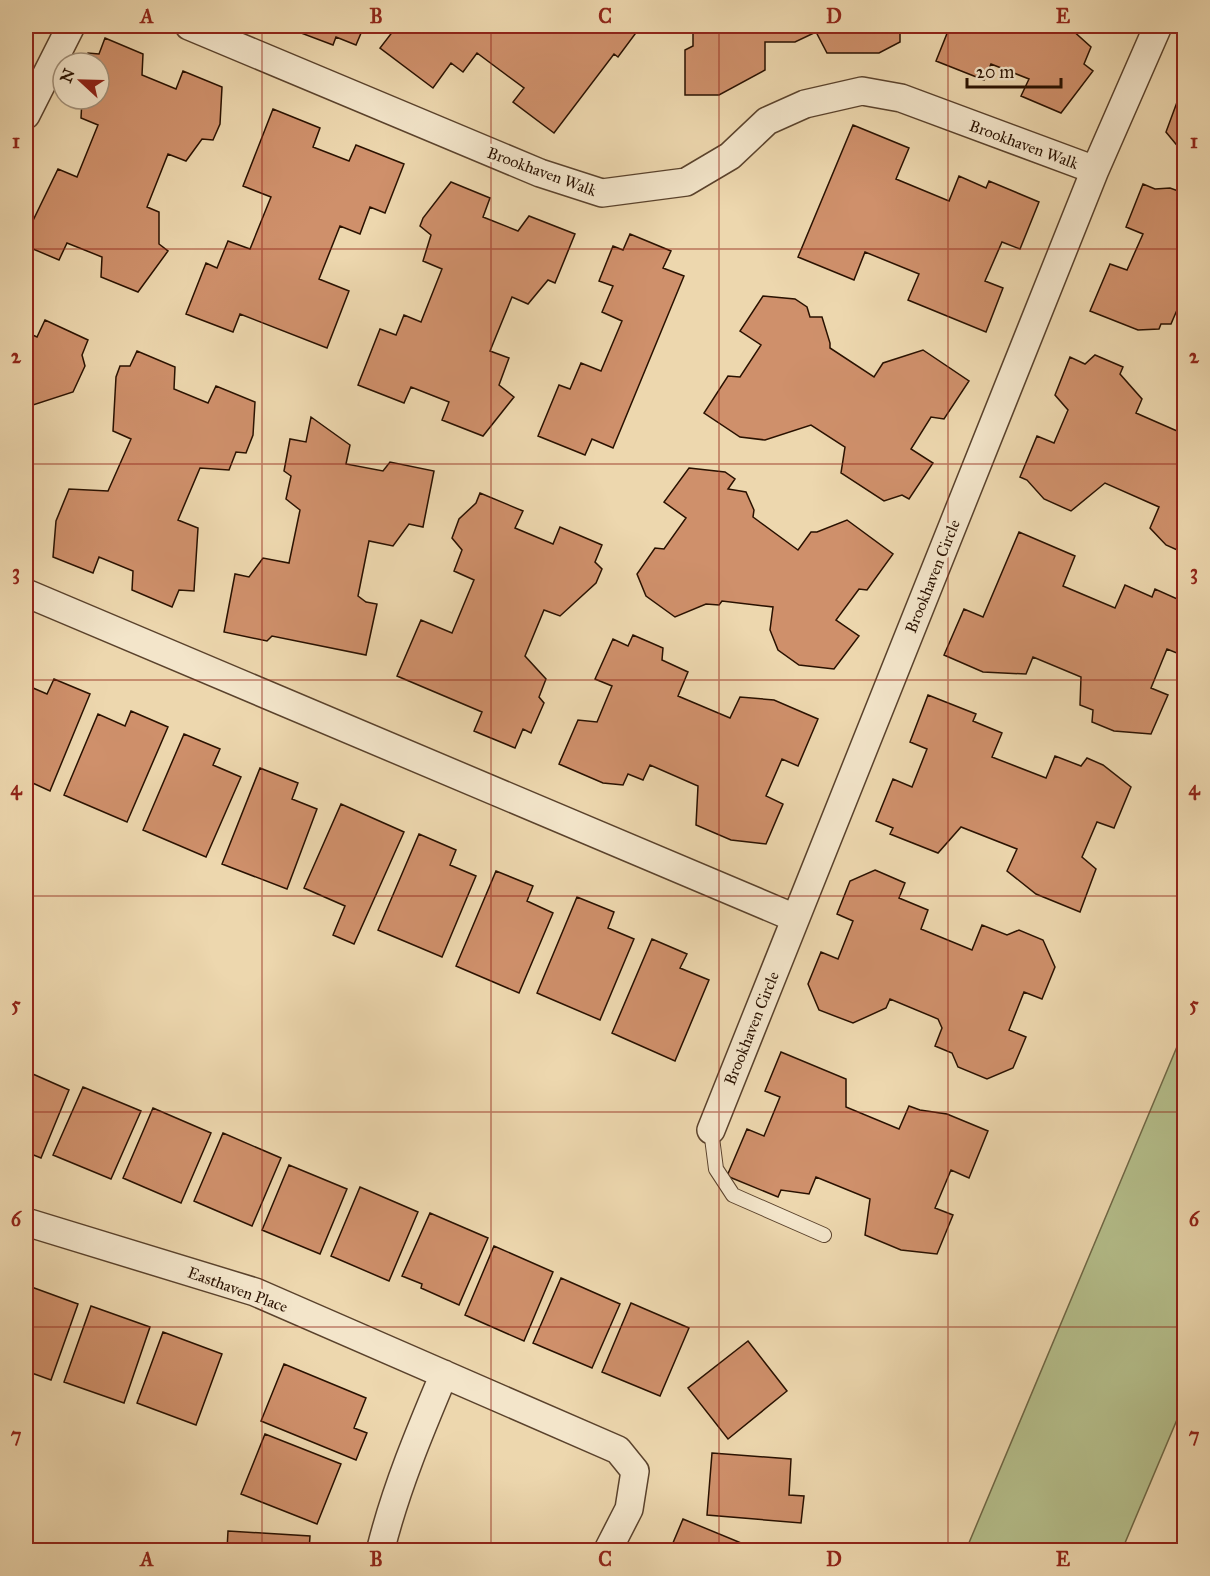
<svg xmlns="http://www.w3.org/2000/svg" width="1210" height="1576" font-family="'IM FELL Great Primer',serif">
	<rect width="100%" height="100%" fill="#edd7ae"/>
	<filter id="stains"><feTurbulence type="fractalNoise" baseFrequency=".00333" numOctaves="4"/><feColorMatrix values="0 0 0 0 .2 0 0 0 0 .09 0 0 0 0 .02 0 0 0 .5 -.17"/></filter>
	<radialGradient id="worn" r=".72"><stop offset=".6" stop-color="#630" stop-opacity="0"/><stop offset="1" stop-color="#630" stop-opacity=".3"/></radialGradient>
	<path fill="#b5bf8c" stroke="#6f6846" stroke-width="1.5" d="M 1184,1030 L 1184,1403 L 1122,1550 L 966,1550 Z"/>
	<path fill="#cf906b" stroke="#291100" stroke-width="1.5" d="M 292,26 L 364,26 L 356,45 L 336,37 L 333,45 L 293,30 Z
		M 397,26 L 641,26 L 618,57 L 614,54 L 554,133 L 513,102 L 524,88 L 477,53 L 463,72 L 451,63 L 433,88 L 380,48 Z
		M 693,26 L 900,26 L 900,42 L 879,53 L 827,53 L 816,32 L 795,42 L 765,42 L 765,70 L 719,95 L 685,95 L 685,50 L 693,46 Z
		M 953,26 L 1071,26 L 1070,28 L 1091,47 L 1084,64 L 1093,71 L 1061,113 L 1021,96 L 1029,79 L 991,64 L 984,80 L 936,61 L 948,31 Z
		M 105,38 L 143,54 L 142,75 L 176,89 L 183,71 L 222,87 L 220,124 L 213,140 L 202,139 L 186,161 L 168,154 L 147,207 L 159,212 L 159,244 L 168,251 L 138,292 L 101,277 L 102,257 L 67,243 L 59,260 L 26,246 L 26,235 L 58,169 L 77,177 L 98,125 L 81,118 L 82,99 L 99,99 L 99,63 L 84,63 L 84,62 L 88,53 L 99,54 Z
		M 1180,94 L 1184,96 L 1184,154 L 1166,132 Z
		M 273,109 L 320,128 L 313,147 L 349,161 L 356,145 L 404,164 L 385,213 L 370,207 L 360,234 L 340,226 L 319,279 L 349,291 L 327,348 L 240,314 L 233,332 L 186,314 L 206,263 L 217,268 L 228,241 L 250,249 L 271,197 L 243,186 Z
		M 853,125 L 909,148 L 896,179 L 949,201 L 959,176 L 986,188 L 989,181 L 1039,202 L 1020,249 L 1002,242 L 985,281 L 1003,288 L 986,332 L 908,300 L 919,274 L 865,252 L 854,280 L 798,257 Z
		M 451,182 L 490,198 L 483,217 L 518,231 L 529,216 L 575,234 L 555,283 L 548,280 L 528,304 L 512,297 L 490,351 L 509,358 L 499,385 L 514,397 L 483,436 L 442,420 L 449,402 L 411,387 L 404,403 L 358,385 L 380,329 L 396,335 L 404,315 L 421,322 L 442,269 L 423,261 L 431,235 L 420,226 L 423,218 Z
		M 1143,184 L 1155,189 L 1170,188 L 1184,193 L 1184,314 L 1177,310 L 1171,324 L 1161,324 L 1159,329 L 1138,330 L 1090,311 L 1110,264 L 1127,270 L 1143,234 L 1126,227 Z
		M 630,234 L 671,251 L 663,268 L 684,276 L 613,448 L 592,439 L 585,455 L 538,436 L 559,385 L 570,389 L 581,363 L 601,371 L 622,321 L 602,312 L 613,286 L 599,281 L 613,246 L 623,250 Z
		M 763,296 L 795,299 L 807,307 L 810,317 L 822,317 L 830,343 L 830,348 L 874,377 L 883,363 L 923,350 L 969,381 L 944,419 L 931,417 L 911,449 L 933,463 L 909,499 L 902,495 L 884,501 L 841,473 L 845,447 L 811,425 L 765,440 L 740,437 L 704,413 L 728,376 L 740,377 L 761,345 L 740,331 Z
		M 45,320 L 88,340 L 82,355 L 85,366 L 73,392 L 33,405 L 29,403 L 26,412 L 26,332 L 37,337 Z
		M 137,351 L 175,367 L 174,389 L 208,403 L 216,386 L 255,402 L 253,435 L 246,453 L 236,452 L 229,470 L 200,468 L 178,520 L 198,528 L 194,591 L 179,590 L 172,607 L 132,590 L 133,571 L 99,557 L 93,573 L 53,557 L 56,521 L 69,489 L 108,491 L 131,439 L 113,431 L 116,377 L 120,366 L 130,366 Z
		M 1095,355 L 1123,367 L 1120,374 L 1142,399 L 1136,413 L 1184,434 L 1184,553 L 1166,545 L 1150,528 L 1159,507 L 1105,483 L 1071,511 L 1044,499 L 1027,480 L 1020,477 L 1037,436 L 1054,443 L 1068,410 L 1055,395 L 1070,357 L 1085,364 Z
		M 311,417 L 350,445 L 346,464 L 383,471 L 390,462 L 434,471 L 423,527 L 409,524 L 393,546 L 369,541 L 358,596 L 366,602 L 377,604 L 366,655 L 272,636 L 267,641 L 224,632 L 235,574 L 249,577 L 263,558 L 289,563 L 300,510 L 286,499 L 291,476 L 284,471 L 290,439 L 306,442 Z
		M 689,468 L 725,472 L 735,479 L 728,489 L 746,492 L 754,510 L 753,517 L 798,550 L 811,532 L 817,532 L 847,520 L 893,554 L 867,590 L 859,589 L 836,620 L 859,636 L 834,669 L 799,665 L 778,650 L 770,630 L 773,607 L 722,601 L 719,605 L 706,604 L 675,617 L 646,596 L 637,574 L 655,548 L 664,549 L 686,518 L 664,502 Z
		M 480,493 L 523,511 L 515,528 L 553,544 L 560,527 L 602,545 L 595,562 L 602,569 L 596,583 L 560,616 L 544,610 L 525,656 L 546,679 L 539,697 L 544,703 L 531,733 L 523,729 L 515,748 L 474,731 L 482,712 L 397,676 L 421,620 L 452,633 L 474,580 L 454,571 L 462,550 L 452,538 L 459,519 L 476,503 Z
		M 1019,532 L 1075,556 L 1063,586 L 1115,608 L 1125,585 L 1152,597 L 1155,589 L 1184,602 L 1184,656 L 1167,649 L 1151,688 L 1168,695 L 1151,734 L 1114,731 L 1092,722 L 1093,710 L 1080,705 L 1081,677 L 1033,657 L 1026,674 L 983,672 L 944,655 L 964,609 L 983,617 Z
		M 633,635 L 663,648 L 662,660 L 688,672 L 678,696 L 730,718 L 740,697 L 774,700 L 818,719 L 798,766 L 782,759 L 766,796 L 783,804 L 766,844 L 731,840 L 696,825 L 698,786 L 650,765 L 643,780 L 628,774 L 623,785 L 603,783 L 559,764 L 578,720 L 597,722 L 612,686 L 595,679 L 613,639 L 628,646 Z
		M 54,679 L 90,694 L 50,791 L 26,780 L 26,685 L 47,694 Z
		M 928,695 L 976,714 L 973,721 L 1002,733 L 992,757 L 1046,778 L 1055,756 L 1081,766 L 1087,758 L 1103,765 L 1131,787 L 1114,828 L 1097,822 L 1082,857 L 1096,869 L 1080,912 L 1036,894 L 1007,871 L 1017,849 L 961,827 L 938,853 L 890,834 L 893,828 L 876,821 L 893,779 L 912,787 L 927,749 L 910,742 Z
		M 131,711 L 168,727 L 127,822 L 64,795 L 98,714 L 125,726 Z
		M 184,734 L 220,749 L 213,765 L 241,777 L 206,857 L 143,830 Z
		M 260,768 L 298,783 L 292,799 L 317,809 L 287,889 L 222,864 Z
		M 341,804 L 404,832 L 354,944 L 333,935 L 345,906 L 304,888 Z
		M 419,834 L 456,850 L 450,865 L 476,876 L 442,957 L 378,930 Z
		M 875,870 L 905,883 L 899,898 L 928,910 L 921,929 L 972,950 L 982,925 L 1007,935 L 1019,930 L 1043,940 L 1055,967 L 1042,999 L 1024,992 L 1009,1030 L 1026,1037 L 1013,1068 L 987,1079 L 958,1067 L 952,1053 L 935,1046 L 942,1028 L 938,1019 L 890,999 L 886,1008 L 853,1023 L 819,1010 L 808,984 L 821,952 L 838,959 L 853,921 L 837,914 L 850,881 Z
		M 496,871 L 533,886 L 527,901 L 553,913 L 519,993 L 456,966 Z
		M 577,897 L 614,912 L 608,928 L 634,939 L 600,1020 L 537,993 Z
		M 652,939 L 687,954 L 680,968 L 709,980 L 675,1061 L 612,1033 Z
		M 781,1052 L 846,1079 L 846,1107 L 899,1129 L 909,1106 L 920,1110 L 947,1114 L 988,1131 L 969,1178 L 951,1170 L 935,1208 L 953,1215 L 937,1254 L 901,1250 L 865,1235 L 870,1199 L 816,1177 L 809,1194 L 781,1190 L 778,1197 L 727,1176 L 747,1129 L 764,1136 L 780,1097 L 765,1091 Z
		M 26,1071 L 69,1090 L 41,1158 L 26,1152 Z
		M 83,1087 L 141,1111 L 111,1179 L 53,1155 Z
		M 153,1108 L 211,1133 L 181,1203 L 123,1178 Z
		M 223,1133 L 281,1158 L 252,1226 L 194,1201 Z
		M 289,1165 L 347,1189 L 320,1254 L 262,1230 Z
		M 360,1187 L 418,1212 L 389,1281 L 331,1256 Z
		M 430,1213 L 488,1238 L 459,1305 L 421,1288 L 422,1284 L 402,1276 Z
		M 494,1246 L 553,1272 L 524,1341 L 465,1315 Z
		M 561,1278 L 620,1304 L 592,1368 L 533,1343 Z
		M 26,1285 L 78,1304 L 51,1380 L 26,1371 Z
		M 631,1303 L 689,1328 L 660,1396 L 602,1372 Z
		M 91,1306 L 150,1327 L 124,1403 L 64,1382 Z
		M 163,1332 L 222,1354 L 196,1425 L 137,1403 Z
		M 748,1341 L 787,1391 L 728,1439 L 688,1388 Z
		M 284,1364 L 366,1398 L 354,1428 L 367,1433 L 356,1460 L 261,1421 Z
		M 265,1434 L 341,1464 L 317,1524 L 241,1494 Z
		M 712,1453 L 791,1459 L 789,1495 L 804,1496 L 801,1523 L 707,1515 Z
		M 683,1519 L 758,1550 L 670,1550 Z
		M 228,1531 L 310,1536 L 309,1550 L 227,1550 Z"/>
	<g fill="none" stroke-linecap="round" stroke-linejoin="round">
		<defs>
			<path id="lane" d="M 711,1130 L 716,1169 L 733,1195 L 824,1235"/>
			<path id="street" d="M 189,26 L 540,173 L 602,193 L 686,182 L 730,156 L 767,121 L 805,104 L 862,91 L 901,98 L 1095,170
				M 26,115 L 71,26
				M 26,593 L 795,918
				M 711,1130 L 1095,170 L 1158,26
				M 26,1222 L 255,1292 L 618,1450 L 635,1471 L 629,1509 L 608,1550
				M 385,1550 L 381,1548 C 396,1488 420,1431 444,1374"/>
		</defs>
		<use href="#lane" stroke="#5a422c" stroke-width="16"/>
		<use href="#street" stroke="#5a422c" stroke-width="30"/>
		<use href="#lane" stroke="#f3e5ca" stroke-width="14"/>
		<use href="#street" stroke="#f3e5ca" stroke-width="27"/>
	</g>
	<path fill="none" stroke="#8f2418" stroke-width="1.5" stroke-opacity="0.55" d="M 262,26 L 262,1550M 491,26 L 491,1550M 719,26 L 719,1550M 948,26 L 948,1550M 26,249 L 1184,249M 26,464 L 1184,464M 26,680 L 1184,680M 26,896 L 1184,896M 26,1112 L 1184,1112M 26,1327 L 1184,1327"/>
	<g text-anchor="middle" stroke-width="6" stroke-linejoin="round" paint-order="stroke">
		<g font-size="16" fill="#291100" stroke="#f3e5ca">
			<text transform="translate(1024 144) rotate(20)" y="6">Brookhaven Walk</text>
			<text transform="translate(542 171) rotate(20)" y="6">Brookhaven Walk</text>
			<text transform="translate(932 576) rotate(-68)" y="6">Brookhaven Circle</text>
			<text transform="translate(751 1028) rotate(-68)" y="6">Brookhaven Circle</text>
			<text transform="translate(238 1289) rotate(20)" y="6">Easthaven Place</text>
		</g>
	</g>
	<rect width="1210" height="1576" fill="none" stroke="#edd7ae" stroke-width="66"/>
	<g transform="translate(81 81) rotate(292)"><circle r="28" fill="#f3e5ca" stroke="#a29079" stroke-width="1.5"/>
	<path d="M0-4.5L10 22L0 15L-10 22Z" fill="#8f2418"/>
	<text y="-9" font-size="16" font-weight="bold" text-anchor="middle" fill="#291100">N</text>
	</g>
	<path d="M967 78v9h94v-9" fill="none" stroke="#291100" stroke-width="3"/>
	<text x="976" y="78" font-size="18" fill="#291100" stroke="#f3e5ca" stroke-width="4.5" paint-order="stroke">20 m</text>
	<rect x="33" y="33" width="1144" height="1510" fill="none" stroke="#8f2418" stroke-width="2"/>
	<g font-size="20" text-anchor="middle" font-weight="bold" fill="#8f2418">
		<text x="147" y="23">A</text>
		<text x="376" y="23">B</text>
		<text x="605" y="23">C</text>
		<text x="834" y="23">D</text>
		<text x="1063" y="23">E</text>
		<text x="16" y="148">1</text>
		<text x="1194" y="148">1</text>
		<text x="16" y="363">2</text>
		<text x="1194" y="363">2</text>
		<text x="16" y="579">3</text>
		<text x="1194" y="579">3</text>
		<text x="16" y="795">4</text>
		<text x="1194" y="795">4</text>
		<text x="16" y="1011">5</text>
		<text x="1194" y="1011">5</text>
		<text x="16" y="1226">6</text>
		<text x="1194" y="1226">6</text>
		<text x="16" y="1442">7</text>
		<text x="1194" y="1442">7</text>
		<text x="147" y="1566">A</text>
		<text x="376" y="1566">B</text>
		<text x="605" y="1566">C</text>
		<text x="834" y="1566">D</text>
		<text x="1063" y="1566">E</text>
	</g>
	<rect width="100%" height="100%" filter="url(#stains)"/>
	<rect width="100%" height="100%" fill="url(#worn)"/>
</svg>
